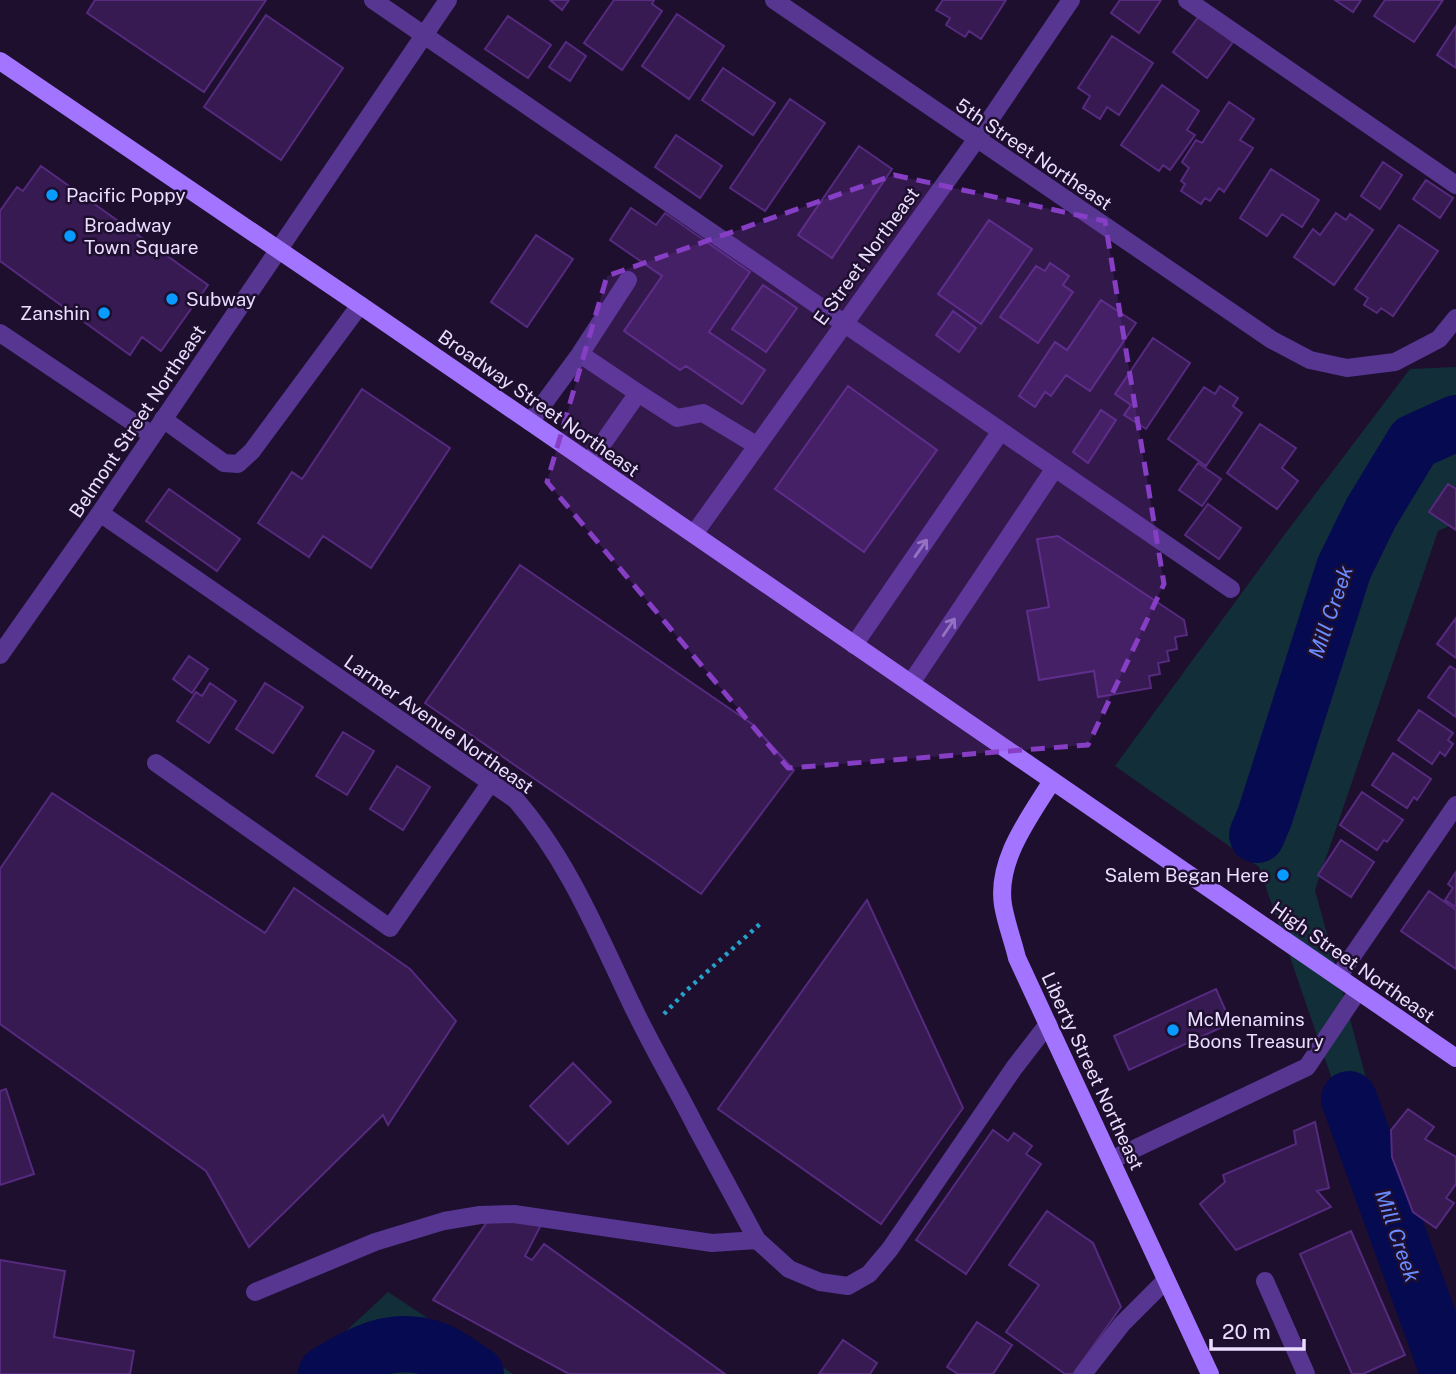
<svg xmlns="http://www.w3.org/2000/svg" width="1456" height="1374" font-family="'Public Sans',sans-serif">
	<rect width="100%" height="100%" fill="#1e0f2e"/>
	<path fill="#122e39" d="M 1456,367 L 1456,523 L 1438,531 L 1315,890 L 1388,1159 L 1455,1323 L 1456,1374 L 1421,1374 L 1417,1341 L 1364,1172 L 1259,867 L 1115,766 L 1282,538 L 1410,369 Z
		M 388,1292 L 513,1374 L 300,1374 Z"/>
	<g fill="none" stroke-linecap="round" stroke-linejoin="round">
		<path stroke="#060a51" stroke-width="56" d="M 1257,835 L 1265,816 L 1344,568 L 1371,513 L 1414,442 L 1456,423
			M 1349,1099 L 1445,1364 L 1446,1374
			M 326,1374 C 360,1353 393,1335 434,1349 C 449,1354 463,1366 476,1374"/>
	</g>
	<path fill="#361a51" stroke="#552a7f" stroke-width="2" d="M 95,0 L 266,0 L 204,92 L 87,13 Z
		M 550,0 L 569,0 L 562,10 Z
		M 614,0 L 654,0 L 652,4 L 662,11 L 622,70 L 584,43 Z
		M 943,0 L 1006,0 L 981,39 L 969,31 L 965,37 L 946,25 L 950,18 L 936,10 Z
		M 1120,0 L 1161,0 L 1139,33 L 1111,13 Z
		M 1335,0 L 1361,0 L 1353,12 Z
		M 1385,0 L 1443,0 L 1414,42 L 1374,16 Z
		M 677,14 L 724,46 L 689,99 L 642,66 Z
		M 266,15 L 343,68 L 281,160 L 204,107 Z
		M 508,16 L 551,45 L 528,78 L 485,49 Z
		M 1199,16 L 1233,42 L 1207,78 L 1173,52 Z
		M 1456,26 L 1456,68 L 1437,55 Z
		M 1112,36 L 1153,63 L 1119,115 L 1107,107 L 1100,119 L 1083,108 L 1090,96 L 1078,88 Z
		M 566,42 L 586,56 L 570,81 L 549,67 Z
		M 723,68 L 775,103 L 753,135 L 702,100 Z
		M 1162,85 L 1199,111 L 1187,130 L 1195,135 L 1170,170 L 1163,165 L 1159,171 L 1121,145 Z
		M 790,99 L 825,123 L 765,211 L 730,188 Z
		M 1229,102 L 1254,119 L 1240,140 L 1253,148 L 1224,192 L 1219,188 L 1210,201 L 1205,198 L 1201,204 L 1181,191 L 1185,184 L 1181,181 L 1189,168 L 1182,162 L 1196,140 L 1202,143 Z
		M 676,135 L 722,166 L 700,198 L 655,167 Z
		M 859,146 L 892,169 L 832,258 L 798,235 Z
		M 1383,162 L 1402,175 L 1380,209 L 1361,196 Z
		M 41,166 L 208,285 L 161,351 L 142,337 L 130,355 L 0,261 L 0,211 L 17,187 L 23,191 Z
		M 1271,169 L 1319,200 L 1302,227 L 1282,214 L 1267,236 L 1240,218 Z
		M 1426,180 L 1453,198 L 1440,218 L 1413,199 Z
		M 631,208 L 656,225 L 665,213 L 750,272 L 709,332 L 765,370 L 742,404 L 686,366 L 680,370 L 624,331 L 662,276 L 610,240 Z
		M 1336,213 L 1346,220 L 1350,214 L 1373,230 L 1334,285 L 1294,257 L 1313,229 L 1320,235 Z
		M 989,220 L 1032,249 L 981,324 L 938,294 Z
		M 1399,225 L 1438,251 L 1393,316 L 1381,308 L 1377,313 L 1364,305 L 1368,298 L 1355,289 Z
		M 536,235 L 573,259 L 527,327 L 491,302 Z
		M 1050,263 L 1069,276 L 1063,285 L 1073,292 L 1038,343 L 1000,317 L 1036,266 L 1045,271 Z
		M 763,285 L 797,308 L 766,352 L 732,329 Z
		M 1101,300 L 1136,323 L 1090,391 L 1066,375 L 1051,396 L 1045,392 L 1035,407 L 1019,396 L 1055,342 L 1067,350 Z
		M 953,311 L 976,328 L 959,352 L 936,335 Z
		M 1153,338 L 1190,363 L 1146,429 L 1124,415 L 1131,405 L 1115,394 Z
		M 848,386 L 937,450 L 864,552 L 775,489 Z
		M 1220,386 L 1238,398 L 1233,406 L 1242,413 L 1206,466 L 1168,439 L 1204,387 L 1215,394 Z
		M 362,389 L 450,448 L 371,568 L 323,536 L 309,557 L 258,523 L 292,472 L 302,479 Z
		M 1101,410 L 1116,420 L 1088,463 L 1073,452 Z
		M 1260,424 L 1296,448 L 1282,468 L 1298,481 L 1277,509 L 1227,473 Z
		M 1198,463 L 1221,479 L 1202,506 L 1179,490 Z
		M 1448,484 L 1456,489 L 1456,530 L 1429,512 Z
		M 169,489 L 240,539 L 217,571 L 146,521 Z
		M 1208,504 L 1241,528 L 1219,559 L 1185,535 Z
		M 1058,536 L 1184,620 L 1187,635 L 1175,637 L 1177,649 L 1167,651 L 1169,661 L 1158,663 L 1160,674 L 1149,676 L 1151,688 L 1098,697 L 1094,671 L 1039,680 L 1027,611 L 1049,607 L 1037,539 Z
		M 520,565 L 752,724 L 794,770 L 701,894 L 425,703 Z
		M 1456,618 L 1456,658 L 1437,644 Z
		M 189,656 L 208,669 L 192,693 L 173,679 Z
		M 1450,666 L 1456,670 L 1456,717 L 1428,697 Z
		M 210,683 L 236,701 L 209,743 L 177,721 L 196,692 L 202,696 Z
		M 265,683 L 303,707 L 273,753 L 236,729 Z
		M 1419,710 L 1453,733 L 1448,740 L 1453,744 L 1445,756 L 1440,752 L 1432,764 L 1398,740 Z
		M 343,732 L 374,751 L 347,795 L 316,776 Z
		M 1393,753 L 1431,779 L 1417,800 L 1414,797 L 1407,808 L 1372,785 Z
		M 397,766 L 430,787 L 403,830 L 370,809 Z
		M 1362,792 L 1403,820 L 1387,842 L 1384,840 L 1377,850 L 1340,825 Z
		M 52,793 L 265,933 L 294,888 L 410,969 L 456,1021 L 388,1125 L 383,1115 L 249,1247 L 206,1171 L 0,1024 L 0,869 Z
		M 1341,840 L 1374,862 L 1351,897 L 1318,875 Z
		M 1456,872 L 1456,907 L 1445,900 L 1453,888 L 1448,884 Z
		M 1429,891 L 1456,910 L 1456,969 L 1401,931 Z
		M 867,900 L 963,1108 L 881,1224 L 718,1109 Z
		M 1216,989 L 1231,1023 L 1129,1070 L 1114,1036 Z
		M 573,1063 L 611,1102 L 568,1144 L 530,1106 Z
		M 6,1089 L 34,1174 L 0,1185 L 0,1091 Z
		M 1408,1109 L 1434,1127 L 1425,1139 L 1456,1157 L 1456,1184 L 1446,1198 L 1454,1203 L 1436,1228 L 1413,1212 L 1392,1157 L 1391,1130 Z
		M 1315,1122 L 1329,1188 L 1317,1191 L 1331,1207 L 1236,1250 L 1200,1204 L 1225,1182 L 1223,1175 L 1296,1144 L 1294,1131 Z
		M 993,1130 L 1008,1141 L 1014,1133 L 1032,1146 L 1026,1154 L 1041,1164 L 966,1274 L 916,1240 Z
		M 1047,1211 L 1093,1243 L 1121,1307 L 1073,1374 L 1065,1374 L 1006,1332 L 1039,1285 L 1009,1265 Z
		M 489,1219 L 542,1223 L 525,1256 L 532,1260 L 544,1244 L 725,1374 L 569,1374 L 433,1300 Z
		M 1351,1231 L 1405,1355 L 1363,1374 L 1352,1374 L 1300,1254 Z
		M 0,1260 L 65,1271 L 54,1337 L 134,1351 L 130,1374 L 0,1374 Z
		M 977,1322 L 1012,1345 L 993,1374 L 958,1374 L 947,1367 Z
		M 843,1340 L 877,1363 L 870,1374 L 819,1374 Z"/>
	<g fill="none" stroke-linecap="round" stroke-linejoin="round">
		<path stroke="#26a1ca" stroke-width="4.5" stroke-dasharray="3.5 5" stroke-linecap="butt" d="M 664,1014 L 687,990 L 761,923"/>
		<path stroke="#563691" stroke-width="18" d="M 373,0 L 1231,589
			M 1187,0 L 1456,185
			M 0,333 L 152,435
			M 580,354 L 638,393 L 589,463
			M 638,393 L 677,418 L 703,413 L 756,445
			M 163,419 L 224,463 L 238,464 L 252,451 L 360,305
			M 530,422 L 580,354 L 628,280
			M 854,645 L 1001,431
			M 911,683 L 1055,468
			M 156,763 L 390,928 L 491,782
			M 697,1129 L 757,1240 L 789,1269 L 820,1282 L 848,1286 L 869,1274 L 890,1249 L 1014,1068 L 1048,1024
			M 1111,1160 L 1307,1067 L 1358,991
			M 1265,1281 L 1306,1374
			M 255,1292 L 375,1242 L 444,1221 L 480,1215 L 514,1214 L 712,1243 L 757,1240
			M 1083,1374 L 1122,1324 L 1166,1280"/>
		<path stroke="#563691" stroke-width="18" d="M 774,0 L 1272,340 L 1310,360 L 1347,368 L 1395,362 L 1439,339 L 1456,318
			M 100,513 L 516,800 C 568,860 598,934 632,1005 C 652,1047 676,1087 697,1129
			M 694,534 L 976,140 L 1071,0
			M 0,655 L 100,513 L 448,0
			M 1338,977 L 1456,805"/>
		<path stroke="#a274ff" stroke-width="18" d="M 0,61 L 360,305 L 1456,1058
			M 1052,781 C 1030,817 996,860 1003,905 C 1006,923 1013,941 1017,958 L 1210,1374"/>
	</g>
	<defs><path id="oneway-shaft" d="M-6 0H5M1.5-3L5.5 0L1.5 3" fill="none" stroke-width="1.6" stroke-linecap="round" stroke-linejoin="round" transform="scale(1.75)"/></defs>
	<g stroke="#9981c2">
		<use href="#oneway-shaft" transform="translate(921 548) rotate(-55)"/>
		<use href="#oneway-shaft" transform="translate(949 627) rotate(-56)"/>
	</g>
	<path fill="#863ec5" fill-opacity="0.2" stroke="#863ec5" stroke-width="5" stroke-dasharray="14 9" stroke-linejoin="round" d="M 894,175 L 1105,221 L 1164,584 L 1088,745 L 788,768 L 547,482 L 607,276 Z"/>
	<g fill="#099aff" stroke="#1e0f2e" stroke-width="2.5">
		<circle cx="52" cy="195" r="7"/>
		<circle cx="70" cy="236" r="7"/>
		<circle cx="172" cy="299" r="7"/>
		<circle cx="104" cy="313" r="7"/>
		<circle cx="1283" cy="875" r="7"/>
		<circle cx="1173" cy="1030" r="7"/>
	</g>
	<g text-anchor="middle" stroke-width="5" stroke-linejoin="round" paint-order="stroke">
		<g font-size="19" fill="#ebddff" stroke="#1e0f2e">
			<text transform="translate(1034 154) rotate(34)" y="7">5th Street Northeast</text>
			<text transform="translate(866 256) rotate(-54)" y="7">E Street Northeast</text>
			<text transform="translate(539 403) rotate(35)" y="7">Broadway Street Northeast</text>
			<text transform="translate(137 421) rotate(-56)" y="7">Belmont Street Northeast</text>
			<text transform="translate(439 724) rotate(35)" y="7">Larmer Avenue Northeast</text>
			<text transform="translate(1353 962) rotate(35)" y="7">High Street Northeast</text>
			<text transform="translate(1093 1071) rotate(65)" y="7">Liberty Street Northeast</text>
		</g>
		<g font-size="19" fill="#ebddff" stroke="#1e0f2e" text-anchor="start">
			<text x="66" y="202">Pacific Poppy</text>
			<text x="84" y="232">Broadway<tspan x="84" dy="22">Town Square</tspan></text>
			<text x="186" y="306">Subway</text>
			<text x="90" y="320" text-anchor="end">Zanshin</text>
			<text x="1269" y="882" text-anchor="end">Salem Began Here</text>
			<text x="1187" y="1026">McMenamins<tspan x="1187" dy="22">Boons Treasury</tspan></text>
		</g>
		<g font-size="21" font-style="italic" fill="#6b8cff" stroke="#1e0f2e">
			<text transform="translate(1331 612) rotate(-71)" y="7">Mill Creek</text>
			<text transform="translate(1397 1236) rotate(71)" y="7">Mill Creek</text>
		</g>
	</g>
	<path d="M1211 1339v10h93v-10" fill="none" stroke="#ebddff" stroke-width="3.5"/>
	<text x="1222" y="1339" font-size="21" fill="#ebddff" stroke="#1e0f2e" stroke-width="5" paint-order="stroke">20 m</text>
</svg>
